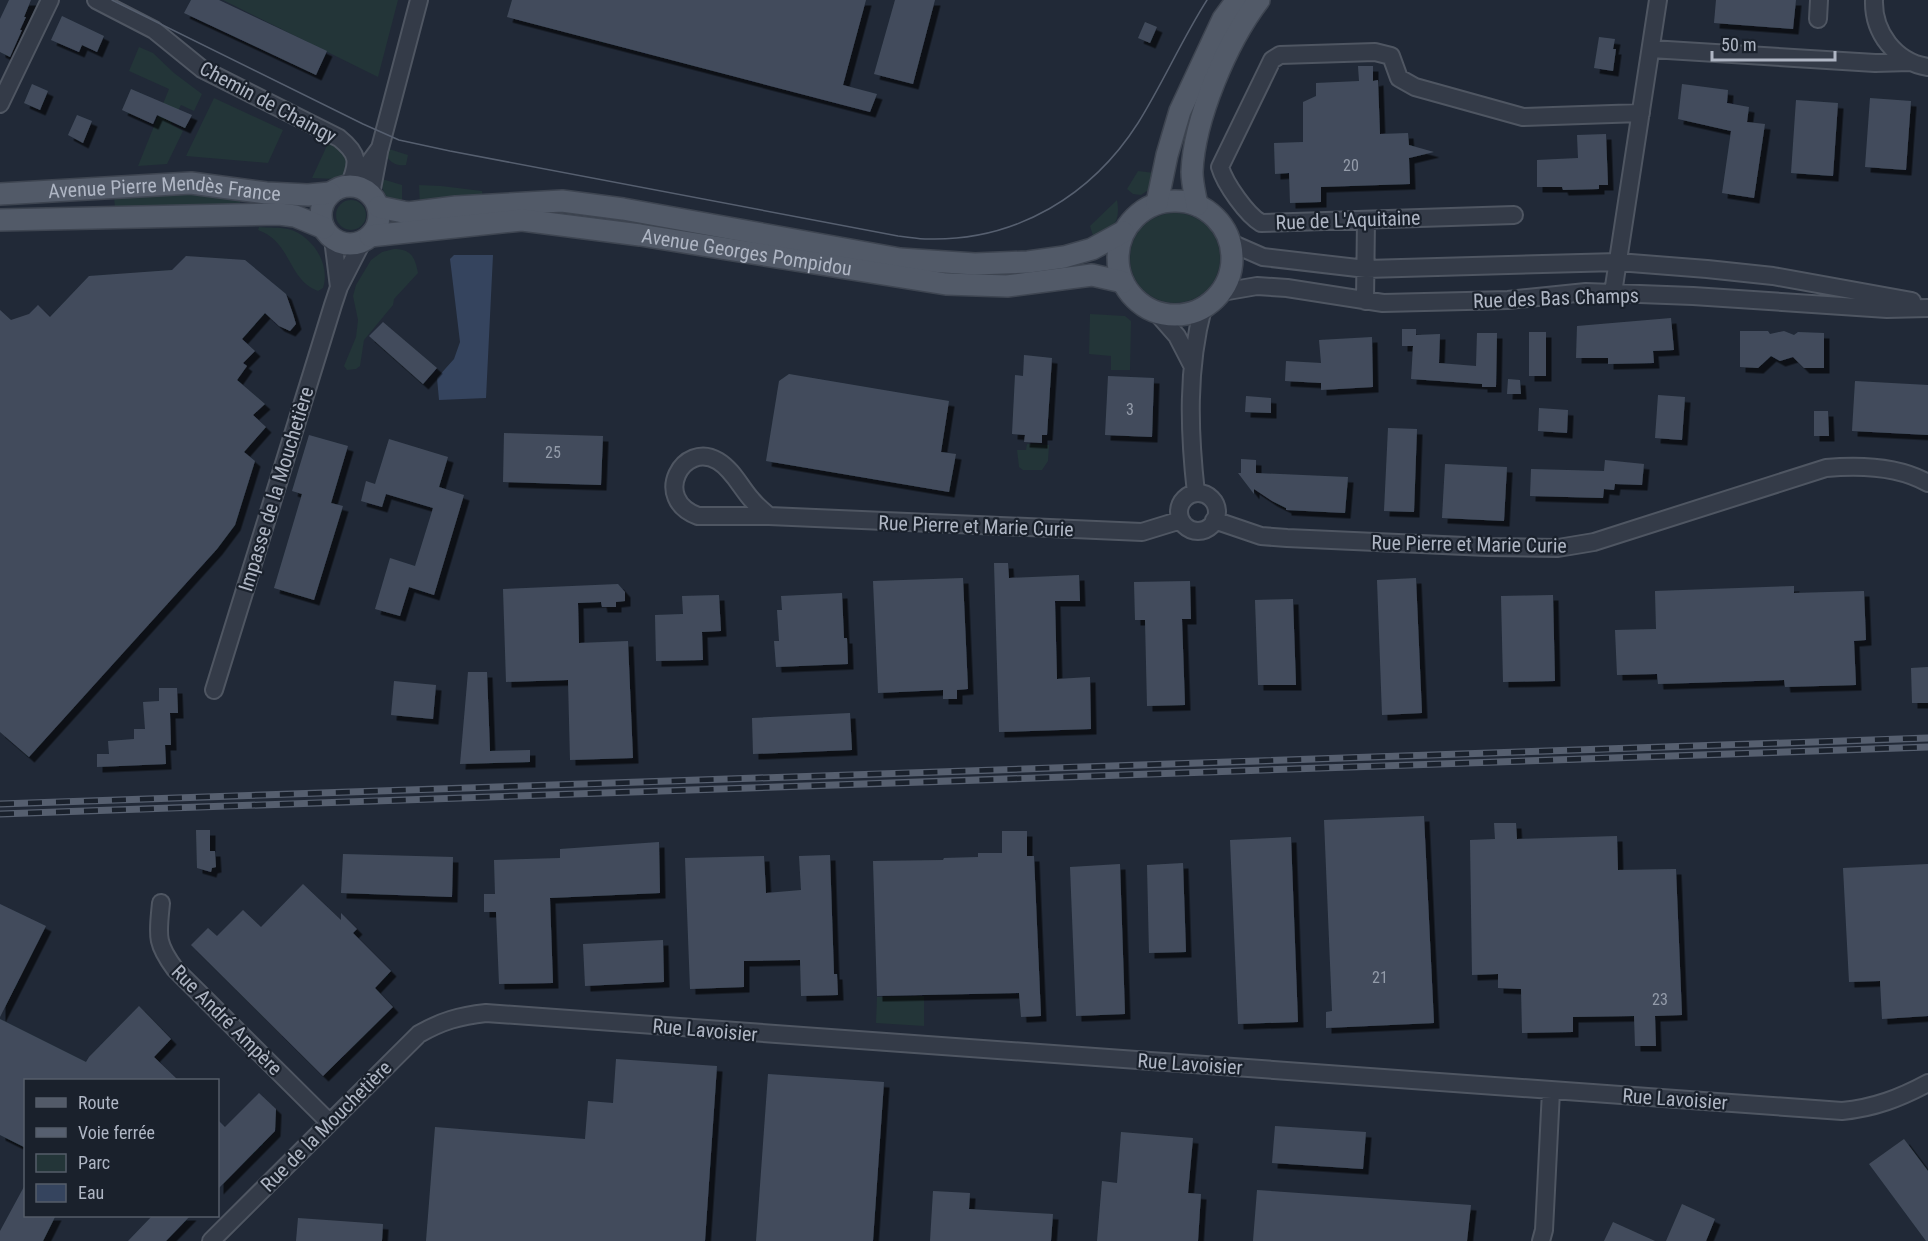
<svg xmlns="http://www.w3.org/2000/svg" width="1928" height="1241" font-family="'Roboto Condensed',sans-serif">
	<defs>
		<filter id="shadow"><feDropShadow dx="5.5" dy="5.5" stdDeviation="0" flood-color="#0009"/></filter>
	</defs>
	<rect width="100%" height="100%" fill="#212937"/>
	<path fill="#233538" d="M 223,0 L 398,0 L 378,77 Z
		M 139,47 L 153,53 L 174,73 L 202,94 L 194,111 L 181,105 L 171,124 L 183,131 L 167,164 L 138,166 L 169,89 L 129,71 Z
		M 214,98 L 283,130 L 268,163 L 186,156 Z
		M 330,139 L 350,153 L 346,173 L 336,179 L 312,178 Z
		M 389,149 L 408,155 L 406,165 C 398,166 392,164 387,157 Z
		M 1138,171 L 1155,173 L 1150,189 L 1141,195 L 1133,194 L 1127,189 Z
		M 382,179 L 402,185 L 402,206 C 389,200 381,195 382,179 Z
		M 419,185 L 441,186 L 482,191 L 483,198 L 420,205 Z
		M 149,193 L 217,196 L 240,199 L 240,205 L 115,209 L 114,196 Z
		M 1117,200 C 1121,222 1113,230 1094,239 L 1090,226 Z
		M336 215a15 15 0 1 1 30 0a15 15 0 1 1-30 0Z
		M1130 258a45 45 0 1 1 90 0a45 45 0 1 1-90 0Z
		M 259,227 C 269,228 279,227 288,229 C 312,235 331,264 323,288 L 318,291 C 287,279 292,242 258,230 Z
		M 394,249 C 411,249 415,257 418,273 L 394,299 L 393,305 L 364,340 L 360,366 L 356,369 L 347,370 L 344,366 L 356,337 L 358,320 L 353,296 L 356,285 L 371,260 L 382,252 Z
		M 1090,314 L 1125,316 L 1131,321 L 1130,370 L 1111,370 L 1111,356 L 1089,354 Z
		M 1027,444 L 1049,445 L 1048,461 L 1042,470 L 1023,470 L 1019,467 L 1017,450 L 1026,450 Z
		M 924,996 L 924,1026 L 876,1023 L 877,997 Z"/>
	<path fill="#35445e" d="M 454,255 L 493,255 L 486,398 L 439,400 L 437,378 L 454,359 L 460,342 L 450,259 Z"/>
	<path fill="#424c5c" filter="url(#shadow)" d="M 9,0 L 31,0 L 24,17 L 26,17 L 20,30 L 22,30 L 10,57 L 0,52 L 0,19 Z
		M 191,0 L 219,0 L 327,51 L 316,75 L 184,13 Z
		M 512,0 L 866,0 L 843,85 L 877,94 L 870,112 L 507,17 Z
		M 895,0 L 935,0 L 913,84 L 874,74 Z
		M 1716,0 L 1796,0 L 1793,29 L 1714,23 Z
		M 62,16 L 104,36 L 97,52 L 82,45 L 79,52 L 51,40 Z
		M 1145,22 L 1157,27 L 1150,43 L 1138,38 Z
		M 1599,37 L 1615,39 L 1613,49 L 1616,49 L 1613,71 L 1594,68 Z
		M 1358,66 L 1373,66 L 1373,81 L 1378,80 L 1380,134 L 1408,133 L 1409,145 L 1434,152 L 1409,158 L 1410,184 L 1321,187 L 1321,202 L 1290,203 L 1289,173 L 1275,174 L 1274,143 L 1303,142 L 1303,102 L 1316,96 L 1316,83 L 1359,81 Z
		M 32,84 L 48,91 L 40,110 L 24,103 Z
		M 1682,84 L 1728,90 L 1727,103 L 1749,107 L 1747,122 L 1765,124 L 1754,198 L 1722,193 L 1731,131 L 1678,119 Z
		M 131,89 L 192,115 L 185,128 L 157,115 L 153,124 L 122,110 Z
		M 1870,98 L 1911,101 L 1906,170 L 1865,167 Z
		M 1796,100 L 1838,103 L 1833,176 L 1791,173 Z
		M 77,115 L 92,121 L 83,143 L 68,135 Z
		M 1606,134 L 1608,185 L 1599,185 L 1599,189 L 1563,190 L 1562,187 L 1537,187 L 1537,160 L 1578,158 L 1577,135 Z
		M 186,256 L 245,260 L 286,294 L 293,314 L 296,324 L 290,331 L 279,326 L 265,313 L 242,339 L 255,351 L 243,363 L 247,366 L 237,380 L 265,404 L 253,415 L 266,427 L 244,452 L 255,461 L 235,525 L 217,549 L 29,757 L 0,732 L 0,310 L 11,320 L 29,314 L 38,305 L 50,317 L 89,276 L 172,270 Z
		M 1671,318 L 1674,350 L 1653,351 L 1654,363 L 1608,364 L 1608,358 L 1576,358 L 1577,326 Z
		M 383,322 L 437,368 L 423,384 L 369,336 Z
		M 1402,329 L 1416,329 L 1416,335 L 1440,334 L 1439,363 L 1476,366 L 1477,333 L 1497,333 L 1496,387 L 1482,387 L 1482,384 L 1411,379 L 1413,346 L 1402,346 Z
		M 1740,331 L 1768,331 L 1770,334 L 1784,331 L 1794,335 L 1798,332 L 1824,333 L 1824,368 L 1804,368 L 1793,357 L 1780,361 L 1771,356 L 1758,368 L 1740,367 Z
		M 1529,332 L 1546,332 L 1546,376 L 1529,376 Z
		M 1372,337 L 1373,387 L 1321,390 L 1321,383 L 1285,381 L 1286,361 L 1321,363 L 1319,340 Z
		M 1024,355 L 1052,358 L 1047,435 L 1042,435 L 1042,443 L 1024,442 L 1025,435 L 1012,434 L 1015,375 L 1023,376 Z
		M 789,374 L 949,401 L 941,452 L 956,454 L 949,492 L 766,461 L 779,381 Z
		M 1108,376 L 1154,378 L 1152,437 L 1105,435 Z
		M 1508,379 L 1520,380 L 1521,394 L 1507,394 Z
		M 1855,381 L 1928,385 L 1928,435 L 1852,431 Z
		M 1658,395 L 1685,397 L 1682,440 L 1655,438 Z
		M 1246,396 L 1271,398 L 1271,413 L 1245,412 Z
		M 1539,408 L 1568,410 L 1567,433 L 1538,431 Z
		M 1814,411 L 1828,411 L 1829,436 L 1814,436 Z
		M 1388,428 L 1417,429 L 1414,512 L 1384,511 Z
		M 504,433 L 603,436 L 601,485 L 503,482 Z
		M 309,435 L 348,446 L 331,503 L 343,506 L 314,600 L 274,588 L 302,494 L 292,491 Z
		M 389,439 L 448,457 L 439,487 L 464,495 L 434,595 L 409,587 L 400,616 L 375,609 L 390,558 L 415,566 L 433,508 L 386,494 L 382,507 L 361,501 L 366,481 L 375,484 Z
		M 1241,459 L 1256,460 L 1256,473 L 1348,477 L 1345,513 L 1286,510 L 1286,508 L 1272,501 L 1254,489 L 1254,494 L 1238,473 L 1241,473 Z
		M 1605,460 L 1644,464 L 1642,485 L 1615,484 L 1614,490 L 1604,489 L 1603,498 L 1530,496 L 1531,469 L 1604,471 Z
		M 1445,464 L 1507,467 L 1504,521 L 1442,518 Z
		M 994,563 L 1008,563 L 1009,578 L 1079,575 L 1080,601 L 1055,601 L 1057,679 L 1090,677 L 1091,729 L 999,732 Z
		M 963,578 L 968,689 L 957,690 L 957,699 L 943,699 L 943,690 L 878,693 L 873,581 Z
		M 1416,578 L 1422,713 L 1382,715 L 1377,580 Z
		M 1190,581 L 1191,619 L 1182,619 L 1185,705 L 1147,706 L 1145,620 L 1135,620 L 1134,582 Z
		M 618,584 L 625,592 L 625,601 L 616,602 L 616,607 L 602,607 L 601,602 L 578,603 L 579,643 L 628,641 L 633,758 L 570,760 L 568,680 L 506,682 L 503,589 Z
		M 1794,586 L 1794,593 L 1864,591 L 1866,640 L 1854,641 L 1856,685 L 1785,687 L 1784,680 L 1658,684 L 1657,674 L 1617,675 L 1615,630 L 1656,629 L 1655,591 Z
		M 842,593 L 844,638 L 847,638 L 848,664 L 776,667 L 774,641 L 779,641 L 777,610 L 782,610 L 781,596 Z
		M 719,595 L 721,631 L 702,632 L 703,660 L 656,661 L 655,615 L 683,614 L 682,596 Z
		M 1553,595 L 1555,681 L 1503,682 L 1501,596 Z
		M 1293,599 L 1296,685 L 1258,685 L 1255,600 Z
		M 1928,667 L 1928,703 L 1912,703 L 1911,668 Z
		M 468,672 L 487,672 L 490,751 L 530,750 L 530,762 L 460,764 Z
		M 394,681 L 436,685 L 433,719 L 391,715 Z
		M 159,688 L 177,688 L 178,713 L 170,713 L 171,745 L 165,745 L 166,764 L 97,767 L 97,754 L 109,754 L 108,741 L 134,739 L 134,729 L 145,729 L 143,702 L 159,701 Z
		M 850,713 L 852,750 L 753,754 L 752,718 Z
		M 1424,816 L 1434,1023 L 1326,1028 L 1326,1012 L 1332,1011 L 1324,820 Z
		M 1494,823 L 1516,823 L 1517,839 L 1617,836 L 1618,870 L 1676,869 L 1682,1015 L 1655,1016 L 1656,1046 L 1635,1046 L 1634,1016 L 1573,1017 L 1573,1032 L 1522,1033 L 1521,989 L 1498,988 L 1498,974 L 1472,975 L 1470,840 L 1495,839 Z
		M 196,830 L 210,830 L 210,851 L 215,851 L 216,867 L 212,868 L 211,872 L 197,868 Z
		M 1002,831 L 1027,831 L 1027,856 L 1034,856 L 1041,1016 L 1021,1017 L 1019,993 L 877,996 L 873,861 L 943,860 L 944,858 L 978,857 L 978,853 L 1002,853 Z
		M 1291,837 L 1298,1022 L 1238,1024 L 1230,840 Z
		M 659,842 L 660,893 L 550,898 L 553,983 L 499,984 L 496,912 L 484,912 L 484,894 L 495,894 L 494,860 L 560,858 L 560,849 Z
		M 343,854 L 453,857 L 452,897 L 341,893 Z
		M 830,855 L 834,974 L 837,974 L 838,995 L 801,996 L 800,960 L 744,961 L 744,987 L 690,989 L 685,858 L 764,856 L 766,893 L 801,890 L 799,856 Z
		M 1183,863 L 1186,952 L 1149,953 L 1147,865 Z
		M 1120,864 L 1125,1014 L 1076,1016 L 1070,867 Z
		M 1928,864 L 1928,1016 L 1882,1019 L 1880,981 L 1849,982 L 1843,868 Z
		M 303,884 L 341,920 L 341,913 L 357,929 L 353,933 L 391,971 L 375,988 L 393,1007 L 323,1076 L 191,945 L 208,928 L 217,936 L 243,910 L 261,927 Z
		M 0,904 L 46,926 L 0,1017 Z
		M 663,940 L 664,982 L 585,986 L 583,944 Z
		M 139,1006 L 171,1039 L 154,1057 L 178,1080 L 26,1080 L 26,1148 L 0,1135 L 0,1019 L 86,1062 L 89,1057 Z
		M 616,1059 L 717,1066 L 705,1241 L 426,1241 L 435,1127 L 585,1139 L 588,1101 L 613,1103 Z
		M 768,1074 L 884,1082 L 873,1241 L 756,1241 Z
		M 259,1093 L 276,1109 L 275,1131 L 218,1189 L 218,1120 L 225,1127 Z
		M 1275,1126 L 1366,1132 L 1363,1169 L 1272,1163 Z
		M 1121,1132 L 1193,1138 L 1188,1193 L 1201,1194 L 1198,1241 L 1097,1241 L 1102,1181 L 1117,1183 Z
		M 1904,1139 L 1928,1171 L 1928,1241 L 1926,1241 L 1869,1164 Z
		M 26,1183 L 26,1215 L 56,1215 L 43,1241 L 0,1241 L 0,1231 Z
		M 1257,1190 L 1471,1205 L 1467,1241 L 1253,1241 Z
		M 933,1191 L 970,1193 L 969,1209 L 1053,1214 L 1051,1241 L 930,1241 Z
		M 1682,1204 L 1715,1219 L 1706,1241 L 1666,1241 Z
		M 153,1215 L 191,1215 L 166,1241 L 128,1241 Z
		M 298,1218 L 383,1224 L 382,1241 L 296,1241 Z
		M 1613,1222 L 1655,1241 L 1604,1241 Z"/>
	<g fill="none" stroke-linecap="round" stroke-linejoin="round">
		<defs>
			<path id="minor" d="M 96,0 L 154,30 L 202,69 L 339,138 C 359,154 359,162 349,186
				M 1874,0 C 1873,32 1895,62 1928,67
				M 1818,19 L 1819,0
				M 1651,49 L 1875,63 L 1910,62
				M 0,104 L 50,0
				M 352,183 L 361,174 L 380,148 L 419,0
				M 371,194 L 379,152
				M 1514,215 L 1261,223 C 1247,215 1225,184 1220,167 L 1272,60 L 1280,55 L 1375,52 L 1391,56 L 1399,78 L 1415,87 L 1523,117 L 1641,113
				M 333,239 L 339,287
				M 1231,243 L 1263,257 L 1366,269 L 1618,262 L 1707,269 L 1773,276 L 1912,301
				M 1222,292 L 1257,286 L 1287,288 L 1383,303 L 1508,300 L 1586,292 L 1693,296 L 1887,309 L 1928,308
				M 1613,293 L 1658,0
				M 1365,301 L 1366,220
				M 1156,312 L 1177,336 L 1192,365
				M 1196,493 C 1189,431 1187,368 1203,308
				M1179 512a19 19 0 1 1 38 0a19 19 0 1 1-38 0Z
				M 769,516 C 763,511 757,506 752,500 C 741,488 733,470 718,461 C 683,440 651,499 698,516 L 769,516 L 1142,532 L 1181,520
				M 1214,520 L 1261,536 L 1287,538 L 1487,547 L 1558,548 L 1594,542 L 1826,468 C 1859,465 1898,466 1928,483
				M 214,690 L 333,305 L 339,287 L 362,242
				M 161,903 C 158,935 155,942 175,969 L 329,1122
				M 211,1241 L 419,1034 C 442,1021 459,1016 486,1013 L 1842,1111 C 1874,1108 1900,1098 1928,1083
				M 1541,1241 L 1544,1230 L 1551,1091"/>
			<g id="major">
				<circle cx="350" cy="215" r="29"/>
				<path id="s1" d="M 0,194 L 191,183 L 266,193 L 308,195 L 330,193"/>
				<circle cx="1175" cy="258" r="57"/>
				<path d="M 1157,203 L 1167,155 L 1180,111 L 1223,19 L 1237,0"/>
				<path d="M 1197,205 C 1195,194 1192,183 1192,172 C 1194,119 1227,42 1259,0"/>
				<path d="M 379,207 L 408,213 L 456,207 L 562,201 L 623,209 L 900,259 L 975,264 L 1028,262 L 1064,257 L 1092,249 L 1123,232"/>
				<path d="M 0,220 L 279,214 L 295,216 L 324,228"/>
				<path id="s2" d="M 370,236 L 522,220 L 640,235 L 946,284 L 1007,286 L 1092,275 L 1123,282"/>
			</g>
		</defs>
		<use href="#minor" stroke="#4f5662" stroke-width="20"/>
		<use href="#major" stroke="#3e4551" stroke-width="24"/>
		<use href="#minor" stroke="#343b48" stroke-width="16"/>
		<use href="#major" stroke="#525a68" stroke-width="21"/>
		<path stroke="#565f6f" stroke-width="1.5" d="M 112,0 L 363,124 L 399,140 L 450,151 L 898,236 C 908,237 919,239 929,239 C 1017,241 1092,195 1138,123 C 1163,83 1182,39 1207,0"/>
		<defs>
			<path id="rail" d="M 0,804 L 1928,738
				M 0,814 L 1928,747"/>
		</defs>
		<use href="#rail" stroke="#565f6f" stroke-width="7"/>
		<use href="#rail" stroke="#1a212c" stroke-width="4.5" stroke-dasharray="14" stroke-linecap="butt"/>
	</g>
	<g text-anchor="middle" stroke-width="4.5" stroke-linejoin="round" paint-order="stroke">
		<g font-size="16" fill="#949caa">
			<text x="1351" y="171">20</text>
			<text x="1130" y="415">3</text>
			<text x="553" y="458">25</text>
			<text x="1380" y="983">21</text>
			<text x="1660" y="1005">23</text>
		</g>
		<g font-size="20" fill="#afb6c4" stroke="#1a212c">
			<text transform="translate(268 102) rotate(28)" y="7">Chemin de Chaingy</text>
			<text dy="7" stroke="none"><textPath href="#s1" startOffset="165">Avenue Pierre Mendès France</textPath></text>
			<text transform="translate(1348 220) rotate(-2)" y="7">Rue de L'Aquitaine</text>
			<text dy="7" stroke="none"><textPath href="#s2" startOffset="380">Avenue Georges Pompidou</textPath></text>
			<text transform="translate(1556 298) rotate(-2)" y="7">Rue des Bas Champs</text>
			<text transform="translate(276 489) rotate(-73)" y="7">Impasse de la Mouchetière</text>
			<text transform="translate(976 526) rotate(2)" y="7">Rue Pierre et Marie Curie</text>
			<text transform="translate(1469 544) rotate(1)" y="7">Rue Pierre et Marie Curie</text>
			<text transform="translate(227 1020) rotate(45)" y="7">Rue André Ampère</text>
			<text transform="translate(705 1030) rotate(5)" y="7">Rue Lavoisier</text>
			<text transform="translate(1190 1064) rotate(4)" y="7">Rue Lavoisier</text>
			<text transform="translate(1675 1099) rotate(4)" y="7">Rue Lavoisier</text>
			<text transform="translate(326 1126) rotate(-45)" y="7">Rue de la Mouchetière</text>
		</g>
	</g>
	<rect x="24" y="1079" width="195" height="138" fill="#1a212c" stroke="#565d69" stroke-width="1.5"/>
	<rect x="36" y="1098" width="30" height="9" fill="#525a68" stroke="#565d69" stroke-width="1.5"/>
	<text x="78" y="1109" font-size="18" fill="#afb6c4">Route</text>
	<rect x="36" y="1128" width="30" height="9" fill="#565f6f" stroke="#565d69" stroke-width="1.5"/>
	<text x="78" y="1139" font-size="18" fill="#afb6c4">Voie ferrée</text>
	<rect x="36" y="1154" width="30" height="18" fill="#233538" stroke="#565d69" stroke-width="1.5"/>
	<text x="78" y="1169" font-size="18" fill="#afb6c4">Parc</text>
	<rect x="36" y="1184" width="30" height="18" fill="#35445e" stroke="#565d69" stroke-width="1.5"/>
	<text x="78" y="1199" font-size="18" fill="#afb6c4">Eau</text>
	<path d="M1712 51v9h123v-9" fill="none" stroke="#afb6c4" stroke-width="3"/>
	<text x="1721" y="51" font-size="18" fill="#afb6c4" stroke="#1a212c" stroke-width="4.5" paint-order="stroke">50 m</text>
</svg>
